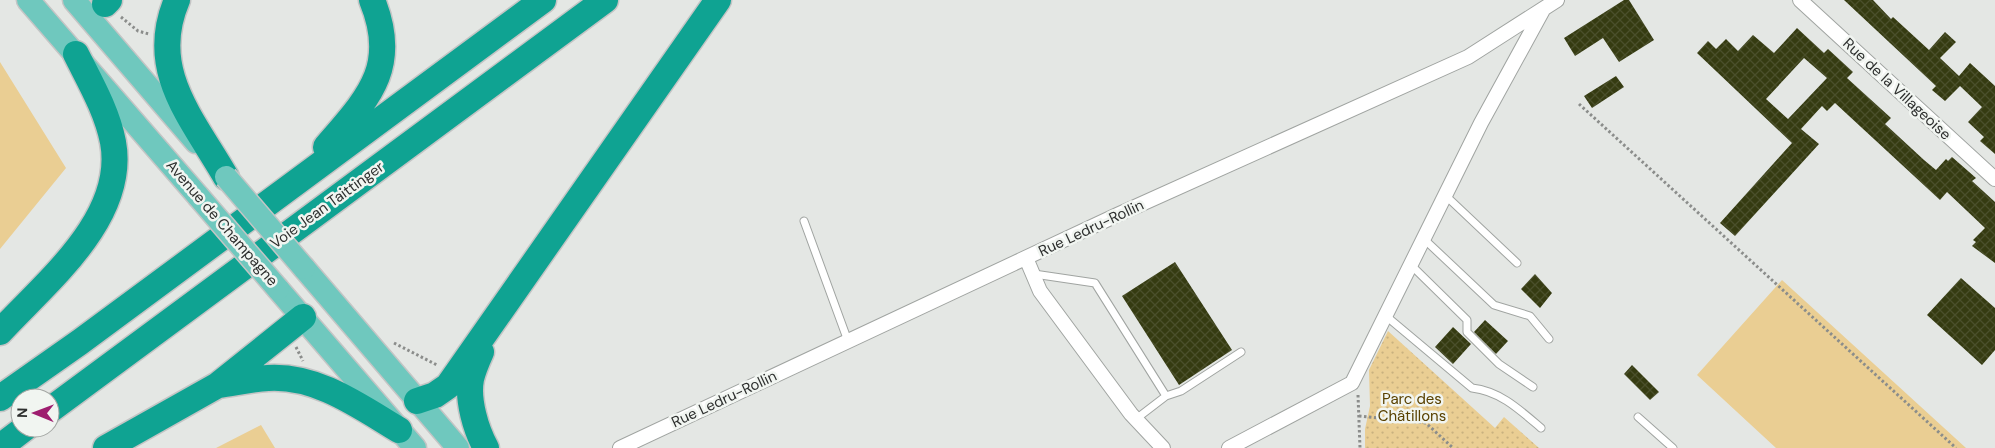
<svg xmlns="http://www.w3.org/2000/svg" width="1995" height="448" font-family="'DM Sans',sans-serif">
	<defs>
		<pattern id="park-dots" width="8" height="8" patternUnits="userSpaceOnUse" patternTransform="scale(1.25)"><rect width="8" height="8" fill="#eace93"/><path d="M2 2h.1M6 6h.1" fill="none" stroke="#c9b17f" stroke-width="1.8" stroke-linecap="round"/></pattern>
		<pattern id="building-cross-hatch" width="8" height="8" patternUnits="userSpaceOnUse" patternTransform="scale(1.25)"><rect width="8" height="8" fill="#353b11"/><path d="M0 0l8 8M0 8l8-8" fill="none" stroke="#4a4f2b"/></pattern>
	</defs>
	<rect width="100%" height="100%" fill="#e4e7e4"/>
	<path fill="#eace93" d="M 0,62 L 66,168 L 0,249 Z
		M 1782,280 L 1966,448 L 1776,448 L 1697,375 Z
		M 261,425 L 275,448 L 216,448 Z"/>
	<path fill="url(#park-dots)" d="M 1388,331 L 1495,428 L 1504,417 L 1539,448 L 1365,448 L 1365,429 L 1370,406 L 1369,370 Z"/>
	<path fill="url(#building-cross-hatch)" fill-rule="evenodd" d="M 1624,0 L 1629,0 L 1654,40 L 1619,62 L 1603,38 L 1575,56 L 1564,38 Z
		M 1844,0 L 1873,0 L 1891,19 L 1893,17 L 1929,50 L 1945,32 L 1956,42 L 1940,58 L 1959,76 L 1970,63 L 1995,86 L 1995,154 L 1980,141 L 1984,137 L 1968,122 L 1982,107 L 1960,86 L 1945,101 L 1932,90 L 1936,86 Z
		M 1797,28 L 1824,53 L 1828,49 L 1853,72 L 1847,78 L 1891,118 L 1885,124 L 1924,160 L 1936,170 L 1946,159 L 1948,161 L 1952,157 L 1976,178 L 1972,181 L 1995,202 L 1995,263 L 1972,246 L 1976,242 L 1973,240 L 1985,228 L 1947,192 L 1940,200 L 1835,103 L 1827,111 L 1822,106 L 1801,129 L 1819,144 L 1735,236 L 1720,223 L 1792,143 L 1697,53 L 1708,41 L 1716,49 L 1726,39 L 1738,51 L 1753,35 L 1774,53 ZM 1804,58 L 1827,78 L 1788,119 L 1766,99 Z
		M 1616,76 L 1624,87 L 1592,108 L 1584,96 Z
		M 1175,262 L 1232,350 L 1179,385 L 1122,296 Z
		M 1535,274 L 1552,293 L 1540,308 L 1521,289 Z
		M 1961,278 L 1995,308 L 1995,350 L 1982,365 L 1927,315 Z
		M 1485,320 L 1508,341 L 1496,354 L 1474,332 Z
		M 1453,327 L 1471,344 L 1453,364 L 1435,347 Z
		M 1632,365 L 1659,392 L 1650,400 L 1624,374 Z"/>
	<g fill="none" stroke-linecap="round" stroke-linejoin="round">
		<defs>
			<path id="lane" d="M 1445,195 L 1517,263
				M 804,221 L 848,341
				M 1424,239 L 1494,305 L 1530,316 L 1549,339
				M 1411,265 L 1467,320 L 1467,332 L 1499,364 L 1533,387
				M 1034,274 L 1095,283 L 1166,396 L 1136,419
				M 1386,316 L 1472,388 C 1500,391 1520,410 1541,428
				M 1166,396 L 1181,391 L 1241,352
				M 1638,417 L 1673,448"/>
			<path id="street" d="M 1800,0 L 1995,179
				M 1026,258 L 1040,291 L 1131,414 L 1163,448
				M 620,448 L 1117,215 L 1468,57 L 1557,0
				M 1229,448 L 1352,383 L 1481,123 L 1543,10"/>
			<path id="primary" d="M 28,0 L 198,196
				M 74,0 L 196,142
				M 304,268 L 458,448
				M 278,289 L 415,448"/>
			<path id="highway" d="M 177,0 C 147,70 192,118 226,177
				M 105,4 L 109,0
				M 326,147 C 367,99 400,68 372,0
				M 0,332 C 46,282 127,218 113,142 C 107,111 90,82 76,54
				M 481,352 C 477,361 473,370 471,379 C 467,400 476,430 486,448
				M 218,385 C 234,383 251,379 268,378 C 317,375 359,406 399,430
				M 0,398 L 80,342 L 543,0
				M 417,401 L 435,395 L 448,386 L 718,0
				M 50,410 L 605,0
				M 0,447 L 25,428
				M 106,448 L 218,385 L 303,317"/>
		</defs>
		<use href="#lane" stroke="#a0a4a1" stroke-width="9"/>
		<use href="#street" stroke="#a0a4a1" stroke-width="16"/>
		<use href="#primary" stroke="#c4c5c5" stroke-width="25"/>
		<use href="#highway" stroke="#c4c5c5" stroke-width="29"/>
		<path stroke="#8b8d8b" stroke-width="3" stroke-dasharray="2.5 2.5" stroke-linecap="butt" d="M 121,17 L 138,31 L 149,34
			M 1579,104 L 1956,448
			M 394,343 L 437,365
			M 296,347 L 303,361
			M 1358,395 L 1360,448
			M 1359,416 L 1426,423 L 1453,448"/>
		<use href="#lane" stroke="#fff" stroke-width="7"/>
		<use href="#street" stroke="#fff" stroke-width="14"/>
		<use href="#primary" stroke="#6fc8be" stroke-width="22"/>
		<use href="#highway" stroke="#0fa392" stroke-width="26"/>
		<defs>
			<path id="primary-bridge" d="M 226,177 L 304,268
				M 198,196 L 278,289"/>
		</defs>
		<use href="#primary-bridge" stroke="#c4c5c5" stroke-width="25" stroke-linecap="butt"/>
		<use href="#primary-bridge" stroke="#6fc8be" stroke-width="22"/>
	</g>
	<g text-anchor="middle" stroke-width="5" stroke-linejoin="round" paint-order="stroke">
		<g font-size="15" fill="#2e302f" stroke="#f1f5f1">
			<text transform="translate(1897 89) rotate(43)" y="5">Rue de la Villageoise</text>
			<text transform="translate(327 205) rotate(-36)" y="5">Voie Jean Taittinger</text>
			<text transform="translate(222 223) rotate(49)" y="5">Avenue de Champagne</text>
			<text transform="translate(1091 228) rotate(-25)" y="5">Rue Ledru-Rollin</text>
			<text transform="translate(724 399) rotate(-25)" y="5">Rue Ledru-Rollin</text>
		</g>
		<g font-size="15" fill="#594100" stroke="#f1f5f1">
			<text x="1412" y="404">Parc des<tspan x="1412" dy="17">Châtillons</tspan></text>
		</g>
	</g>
	<g transform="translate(35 413) rotate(271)"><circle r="24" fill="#f1f5f1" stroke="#a3a6a3"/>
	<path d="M0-4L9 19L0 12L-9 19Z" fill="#9e1d6f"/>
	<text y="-8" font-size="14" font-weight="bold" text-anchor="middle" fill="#2e302f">N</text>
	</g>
</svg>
